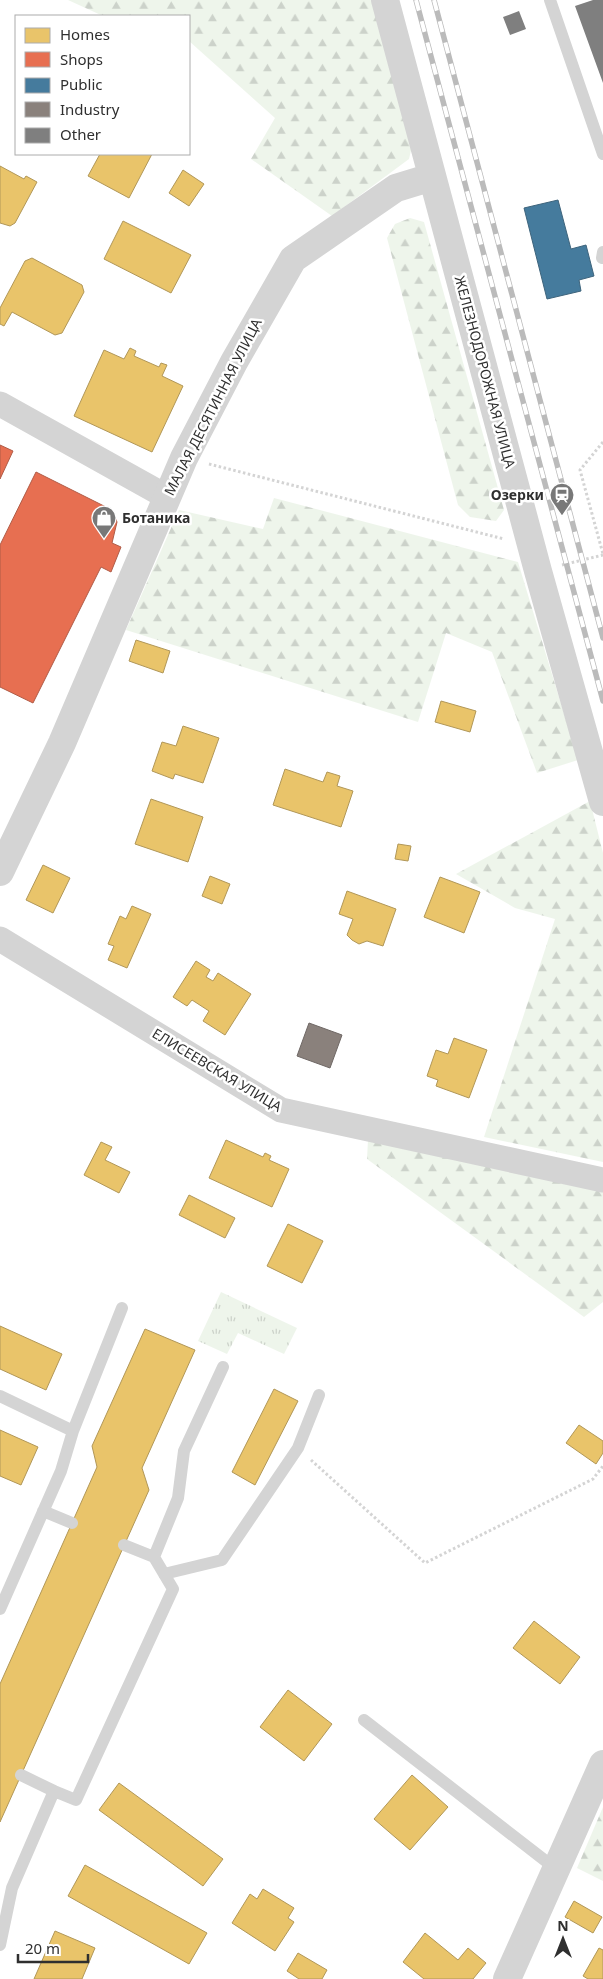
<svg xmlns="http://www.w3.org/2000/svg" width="603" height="1979" font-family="'Noto Sans',sans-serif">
	<defs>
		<pattern id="forest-firs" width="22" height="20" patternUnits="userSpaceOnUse" patternTransform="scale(1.25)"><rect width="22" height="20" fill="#eef5eb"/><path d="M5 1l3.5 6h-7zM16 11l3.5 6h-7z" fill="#ccd2ca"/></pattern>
		<pattern id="park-tufts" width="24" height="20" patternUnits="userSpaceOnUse" patternTransform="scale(1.25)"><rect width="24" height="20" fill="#eef5eb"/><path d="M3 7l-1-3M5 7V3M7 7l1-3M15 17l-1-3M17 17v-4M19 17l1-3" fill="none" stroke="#ccd2ca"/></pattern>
	</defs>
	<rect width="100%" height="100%" fill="#fff"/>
	<path fill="url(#forest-firs)" d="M 68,0 L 378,0 L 414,137 L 409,159 L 332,216 L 251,159 L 275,118 L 189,41 L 189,16 L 103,16 Z
		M 410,218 L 424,222 L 504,510 L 496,521 L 470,517 L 458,505 L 387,238 L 395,224 Z
		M 274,498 L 518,562 L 578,760 L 537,773 L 492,652 L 446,633 L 418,722 L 126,630 L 179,510 L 263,529 Z
		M 590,801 L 603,853 L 603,1162 L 484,1137 L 555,919 L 515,908 L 456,874 Z
		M 368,1140 L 603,1191 L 603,1302 L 584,1317 L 367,1159 Z
		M 603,1807 L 603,1881 L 577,1868 Z"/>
	<path fill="url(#park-tufts)" d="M 221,1292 L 297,1328 L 284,1354 L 238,1333 L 227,1354 L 198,1341 Z"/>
	<path fill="#e9c46a" stroke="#b19758" d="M 100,154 L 152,154 L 129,198 L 88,176 Z
		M 0,166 L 24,179 L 26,176 L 37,182 L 15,223 L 10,226 L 0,223 Z
		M 183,170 L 204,184 L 189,206 L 169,193 Z
		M 123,221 L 191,255 L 171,293 L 104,259 Z
		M 32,258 L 82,285 L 84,292 L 62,333 L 55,335 L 12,312 L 4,326 L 0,324 L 0,308 L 25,261 Z
		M 130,348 L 136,351 L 134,356 L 159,367 L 161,363 L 167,365 L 162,376 L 183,386 L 152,452 L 74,416 L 104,350 L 124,359 Z
		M 136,640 L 170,651 L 163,673 L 129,661 Z
		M 441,701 L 476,711 L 470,732 L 435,722 Z
		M 183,726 L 219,738 L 203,783 L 175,774 L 173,779 L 152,771 L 162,742 L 176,746 Z
		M 285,769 L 323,782 L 327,772 L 340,776 L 337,786 L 353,791 L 341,827 L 273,805 Z
		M 151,799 L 203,817 L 188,862 L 135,844 Z
		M 398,844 L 411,846 L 408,861 L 395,859 Z
		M 43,865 L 70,878 L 53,913 L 26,900 Z
		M 210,876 L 230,884 L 222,904 L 202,896 Z
		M 440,877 L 480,892 L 464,933 L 424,917 Z
		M 347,891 L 396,909 L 383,946 L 367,941 L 359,944 L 352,940 L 347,935 L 353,919 L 339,914 Z
		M 132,906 L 151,914 L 127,968 L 108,960 L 114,946 L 108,944 L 120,916 L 126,919 Z
		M 196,961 L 210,970 L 206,977 L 213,981 L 218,973 L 251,994 L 225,1035 L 203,1021 L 209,1011 L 192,1000 L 187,1006 L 173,997 Z
		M 454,1038 L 487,1050 L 469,1098 L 436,1086 L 438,1080 L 427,1076 L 436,1050 L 448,1054 Z
		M 226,1140 L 263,1157 L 265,1153 L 271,1156 L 269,1160 L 289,1169 L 272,1207 L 209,1178 Z
		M 101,1142 L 112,1147 L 105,1160 L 130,1172 L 119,1193 L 84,1175 Z
		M 189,1195 L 235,1218 L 225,1238 L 179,1215 Z
		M 288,1224 L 323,1241 L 302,1283 L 267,1266 Z
		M 0,1326 L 62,1354 L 46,1390 L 0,1369 Z
		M 145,1329 L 195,1350 L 142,1468 L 149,1490 L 0,1822 L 0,1684 L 97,1467 L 92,1446 Z
		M 274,1389 L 298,1401 L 255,1485 L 232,1472 Z
		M 579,1425 L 603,1441 L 603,1453 L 596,1464 L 566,1443 Z
		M 0,1430 L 38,1447 L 21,1485 L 0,1476 Z
		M 534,1621 L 580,1657 L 560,1684 L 513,1648 Z
		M 288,1690 L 332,1724 L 304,1761 L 260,1727 Z
		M 412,1775 L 448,1807 L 410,1850 L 374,1819 Z
		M 119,1783 L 223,1859 L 203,1886 L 99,1810 Z
		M 85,1865 L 207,1933 L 189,1964 L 68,1896 Z
		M 263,1889 L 294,1908 L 288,1918 L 294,1922 L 275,1951 L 232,1923 L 250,1894 L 257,1899 Z
		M 574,1901 L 602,1917 L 593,1933 L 565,1917 Z
		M 55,1931 L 95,1948 L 82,1979 L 34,1979 Z
		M 425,1933 L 458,1960 L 468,1948 L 486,1963 L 473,1979 L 424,1979 L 403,1962 Z
		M 599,1948 L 603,1950 L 603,1979 L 588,1979 L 583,1976 Z
		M 298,1953 L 327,1970 L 322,1979 L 299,1979 L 287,1971 Z"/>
	<path fill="#e76f51" stroke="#b05c47" d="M 0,445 L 13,451 L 0,479 Z
		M 36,472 L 112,510 L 117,522 L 112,543 L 121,547 L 111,572 L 101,567 L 33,703 L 0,687 L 0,545 Z"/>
	<path fill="#457b9d" stroke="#3e647c" d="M 558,200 L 571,249 L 586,245 L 594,276 L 579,280 L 581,291 L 547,299 L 524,208 Z"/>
	<path fill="#8a817c" stroke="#6f6865" d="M 309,1023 L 342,1035 L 330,1068 L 297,1056 Z"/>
	<path fill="#7f7f7f" d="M 593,0 L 603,0 L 603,83 L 575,6 Z
		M 519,11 L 526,29 L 510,35 L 503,17 Z"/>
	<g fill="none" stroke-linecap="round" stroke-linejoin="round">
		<path stroke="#d4d4d4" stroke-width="3" stroke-dasharray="2.5 2.5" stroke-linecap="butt" d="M 603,442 L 580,470 L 603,554
			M 209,464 L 504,539
			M 562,565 L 603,555
			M 311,1460 L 425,1563 L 593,1479 L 603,1466"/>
		<path stroke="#d4d4d4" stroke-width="12" d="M 550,0 L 603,154
			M 602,258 L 603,252
			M 0,1396 L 73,1431
			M 43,1511 L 72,1523
			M 124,1545 L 154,1557
			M 164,1574 L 222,1560 L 298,1448 L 319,1395
			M 0,1609 L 61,1471 L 73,1431 L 122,1308
			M 364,1720 L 556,1869
			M 21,1775 L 54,1791
			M 0,1945 L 12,1888 L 54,1791 L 76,1800 L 173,1589 L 154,1557 L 178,1498 L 184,1451 L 223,1367"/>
		<path stroke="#d4d4d4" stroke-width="25" d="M 0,404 L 167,497
			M 0,939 L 281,1110 L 603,1180"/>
		<path stroke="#d4d4d4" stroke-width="28" d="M 385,0 L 538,571 L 603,802
			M 0,872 L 62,743 L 184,458 L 234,362 L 293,259 L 396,188 L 432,177
			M 507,1979 L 603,1764"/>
		<defs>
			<path id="rail" d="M 416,0 L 603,701
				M 434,0 L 603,638"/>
		</defs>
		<use href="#rail" stroke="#bbb" stroke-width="5.5"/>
		<use href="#rail" stroke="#fff" stroke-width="4" stroke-dasharray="11" stroke-linecap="butt"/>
	</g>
	<defs>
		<symbol id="station-pin" viewBox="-11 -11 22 30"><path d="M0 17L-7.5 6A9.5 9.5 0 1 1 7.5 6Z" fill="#787878" stroke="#fff"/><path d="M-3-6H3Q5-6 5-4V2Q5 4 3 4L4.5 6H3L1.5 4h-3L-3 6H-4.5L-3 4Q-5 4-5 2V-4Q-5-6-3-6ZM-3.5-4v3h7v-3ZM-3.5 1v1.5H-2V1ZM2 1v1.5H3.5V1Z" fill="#fff"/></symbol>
		<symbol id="shop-pin" viewBox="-11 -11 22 30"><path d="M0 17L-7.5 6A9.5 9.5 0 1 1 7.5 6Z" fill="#787878" stroke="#fff"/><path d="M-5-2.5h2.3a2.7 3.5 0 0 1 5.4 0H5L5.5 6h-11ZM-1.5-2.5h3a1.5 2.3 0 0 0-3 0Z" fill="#fff"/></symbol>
	</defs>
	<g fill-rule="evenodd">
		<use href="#station-pin" x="548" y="481" width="28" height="38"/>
		<use href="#shop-pin" x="90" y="504" width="28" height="38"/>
	</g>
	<g text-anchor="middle" stroke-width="5" stroke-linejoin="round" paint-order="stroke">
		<g font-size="14" fill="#2f2f2f" stroke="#fff">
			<text transform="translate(485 372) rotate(75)" y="5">ЖЕЛЕЗНОДОРОЖНАЯ УЛИЦА</text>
			<text transform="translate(213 407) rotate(-63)" y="5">МАЛАЯ ДЕСЯТИННАЯ УЛИЦА</text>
			<text transform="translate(217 1070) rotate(31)" y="5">ЕЛИСЕЕВСКАЯ УЛИЦА</text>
		</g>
		<g font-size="14" font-weight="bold" fill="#2f2f2f" stroke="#fff" text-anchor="end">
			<text x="544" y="500">Озерки</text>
			<text x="122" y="523" text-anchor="start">Ботаника</text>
		</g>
	</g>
	<rect x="15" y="15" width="175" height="140" fill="#ffffff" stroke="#acacac"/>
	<rect x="25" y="28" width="25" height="15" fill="#e9c46a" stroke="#acacac"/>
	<text x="60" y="40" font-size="15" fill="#2f2f2f">Homes</text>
	<rect x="25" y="52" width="25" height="15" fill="#e76f51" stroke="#acacac"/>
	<text x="60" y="65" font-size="15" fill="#2f2f2f">Shops</text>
	<rect x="25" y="78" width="25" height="15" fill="#457b9d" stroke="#acacac"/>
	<text x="60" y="90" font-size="15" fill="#2f2f2f">Public</text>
	<rect x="25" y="102" width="25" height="15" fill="#8a817c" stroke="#acacac"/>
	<text x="60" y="115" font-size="15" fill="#2f2f2f">Industry</text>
	<rect x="25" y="128" width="25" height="15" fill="#7f7f7f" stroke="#acacac"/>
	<text x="60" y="140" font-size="15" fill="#2f2f2f">Other</text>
	<g transform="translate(563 1939)" stroke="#ffffff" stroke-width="4" paint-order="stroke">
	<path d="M0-4L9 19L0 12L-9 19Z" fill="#2f2f2f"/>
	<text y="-8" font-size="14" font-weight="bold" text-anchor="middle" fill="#2f2f2f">N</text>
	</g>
	<path d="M18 1954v8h70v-8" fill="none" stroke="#2f2f2f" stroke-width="2.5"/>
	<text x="25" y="1954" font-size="15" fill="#2f2f2f" stroke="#ffffff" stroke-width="4" paint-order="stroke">20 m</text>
</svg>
